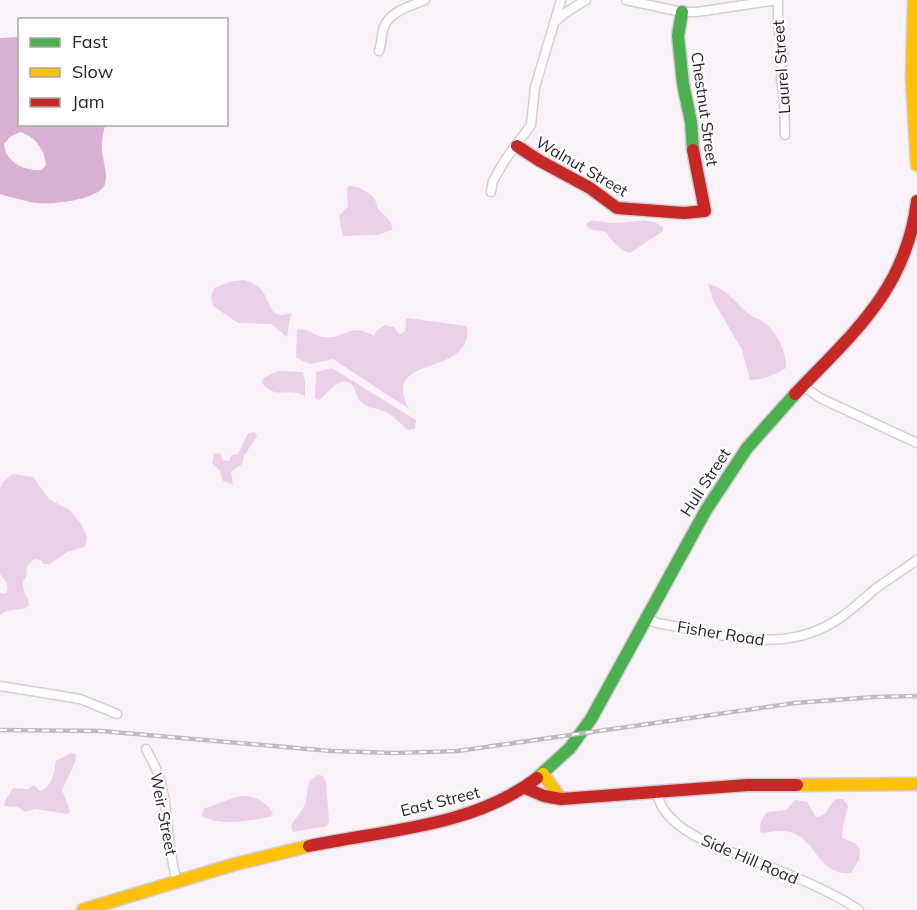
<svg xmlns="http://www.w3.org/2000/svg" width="917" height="910" font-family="Mulish,sans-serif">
	<rect width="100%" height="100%" fill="#faf2f9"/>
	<path fill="#ebd1e7" d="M 349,186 C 356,185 370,192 374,198 C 377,203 376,207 380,211 C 386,218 393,220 392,230 L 378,235 L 343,236 L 339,216 L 348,206 L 347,188 Z
		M 592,220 C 600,221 609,223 616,223 C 631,223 650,216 663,227 L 663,231 L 630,253 C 620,251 611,240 606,232 L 589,229 L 586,224 Z
		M 244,280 C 267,287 263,296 274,313 L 282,315 L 291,313 L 287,337 L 271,324 L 238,323 L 213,306 L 211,297 L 214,288 L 232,281 Z
		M 708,284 C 727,288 735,303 749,314 C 754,318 760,319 765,323 C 777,332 787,353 786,368 C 776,375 762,380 750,380 L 742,350 L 713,300 Z
		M 408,318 L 466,326 C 469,332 468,336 465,343 C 451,374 383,359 409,409 L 333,359 L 310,364 L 296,358 L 297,330 C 307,327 314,336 324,337 C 345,340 349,321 374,336 L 376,331 L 385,325 L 394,327 L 398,333 L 401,334 L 405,331 L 406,319 Z
		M 332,368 L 416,420 L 415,429 L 408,430 C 401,424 393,415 386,412 C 378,408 365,408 360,401 C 354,393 356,380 342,382 C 334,383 326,395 319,400 L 315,398 L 316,372 Z
		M 278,371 L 303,372 L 305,382 L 305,396 C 286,386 277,401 262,383 L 263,378 Z
		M 255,432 L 257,436 L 244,456 L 242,464 L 231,472 L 233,485 L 223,481 L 220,471 L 212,463 L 214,454 L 220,453 L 223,460 L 229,461 L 232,455 L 238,454 L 248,433 Z
		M 13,474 L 33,477 L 49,499 L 70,510 L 81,524 L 87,537 L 85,547 L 67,552 L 50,564 L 43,564 L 41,560 L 34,559 L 27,566 L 26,577 L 23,581 C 22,591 29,597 29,606 C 20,612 11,607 0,615 L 0,593 L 6,594 C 10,586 5,580 0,574 L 0,488 L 3,482 Z
		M 71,753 L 76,754 L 75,762 L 62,790 L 70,811 L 68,814 L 35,809 L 25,812 L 18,807 L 4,806 L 5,801 L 13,788 L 28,789 L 34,785 L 40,791 C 52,787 54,773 56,761 Z
		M 319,775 L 323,776 L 326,782 L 329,821 L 327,826 L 323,827 L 293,832 L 291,826 C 295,818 302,812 305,804 C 309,792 304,780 319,775 Z
		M 247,796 C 258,798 268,803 273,814 L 270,817 C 249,820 221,827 202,816 L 203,809 L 236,797 Z
		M 836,799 L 843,799 L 848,806 L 843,826 L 842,838 L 855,843 L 860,850 L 859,860 L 851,873 C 817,876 818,840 790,832 C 781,829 771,832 761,833 C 758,825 762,817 768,812 L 786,810 L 795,800 L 807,802 L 816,817 C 828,817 828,805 836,799 Z"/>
	<path fill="#d8b0d2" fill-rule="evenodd" d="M 19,37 L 20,124 L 105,125 C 103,135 100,146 103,157 C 104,165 108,175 105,184 C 100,200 50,205 36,203 C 26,201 10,197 0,194 L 0,38 ZM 20,132 C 35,136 45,150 46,165 L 42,170 C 26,172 5,162 4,144 L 10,137 Z"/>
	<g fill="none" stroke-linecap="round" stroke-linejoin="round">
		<defs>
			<path id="street" d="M 626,0 L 682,12 L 697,12 L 777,0
				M 778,0 L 778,26 L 783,54 L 781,80 L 784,100 L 785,135
				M 555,22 L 565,13 L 586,0
				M 379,51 C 382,43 381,34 384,27 C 390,11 411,6 425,0
				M 491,192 L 493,181 L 505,160 L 531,125 L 535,87 L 561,0
				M 803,386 L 820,398 L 917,443
				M 646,618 L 657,623 C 714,633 779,655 832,623 C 848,614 861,601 875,589 C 889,579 903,570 917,560
				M 0,686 L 80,699 L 117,714
				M 146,749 C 150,757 155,765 158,774 C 170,808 166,846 177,881
				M 657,791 C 661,834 738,854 771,867 C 796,877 837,895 859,910"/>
			<path id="fast" d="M 682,12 L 678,36 L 683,84 L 691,122 L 693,150
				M 537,778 L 570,748 L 591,719 L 706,510 L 747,448 L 795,394"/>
			<path id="slow" d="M 914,0 L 912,78 L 917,165
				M 543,774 L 561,799
				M 797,785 L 917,784
				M 83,910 L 232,865 L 309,846"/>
			<path id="jam" d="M 517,146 L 540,161 L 590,188 L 617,208 L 684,213 L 705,211 L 693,150
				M 795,394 C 853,333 906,290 917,201
				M 525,788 L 544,796 L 561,799 L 748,785 L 797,785
				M 309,846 C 385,830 473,827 537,778"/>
		</defs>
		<use href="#street" stroke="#d4ced3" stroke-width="11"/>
		<use href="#fast" stroke="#d4ced3" stroke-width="15"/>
		<use href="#slow" stroke="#d4ced3" stroke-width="15"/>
		<use href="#jam" stroke="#d4ced3" stroke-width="15"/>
		<use href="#street" stroke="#fefdfe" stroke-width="8"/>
		<use href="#fast" stroke="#4caf50" stroke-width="12"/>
		<use href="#slow" stroke="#ffc107" stroke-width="12"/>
		<use href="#jam" stroke="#c62828" stroke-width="12"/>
		<defs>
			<path id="rail" d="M 0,730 L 101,731 L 331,751 L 395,753 L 458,751 L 795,703 L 874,697 L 917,696"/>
		</defs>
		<use href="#rail" stroke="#bebcbe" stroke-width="4.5"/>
		<use href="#rail" stroke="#fff" stroke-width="2" stroke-dasharray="7" stroke-linecap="butt"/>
	</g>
	<g text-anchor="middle" stroke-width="4.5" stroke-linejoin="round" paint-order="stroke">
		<g font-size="16" fill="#272226" stroke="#fff">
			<text transform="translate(781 67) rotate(-94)" y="6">Laurel Street</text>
			<text transform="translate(705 109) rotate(82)" y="6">Chestnut Street</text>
			<text transform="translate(582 166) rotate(30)" y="6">Walnut Street</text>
			<text transform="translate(705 482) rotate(-57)" y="6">Hull Street</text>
			<text transform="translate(721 633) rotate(9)" y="6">Fisher Road</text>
			<text transform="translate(440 801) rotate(-14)" y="6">East Street</text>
			<text transform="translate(164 814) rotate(79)" y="6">Weir Street</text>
			<text transform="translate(750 859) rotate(23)" y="6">Side Hill Road</text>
		</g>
	</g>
	<rect x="18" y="18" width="210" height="108" fill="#ffffff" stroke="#a9a7a8" stroke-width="1.5"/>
	<rect x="30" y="38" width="30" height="9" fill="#4caf50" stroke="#a9a7a8" stroke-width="1.5"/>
	<text x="72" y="48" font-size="18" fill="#272226">Fast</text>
	<rect x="30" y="68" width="30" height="9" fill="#ffc107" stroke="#a9a7a8" stroke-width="1.5"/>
	<text x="72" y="78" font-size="18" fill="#272226">Slow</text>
	<rect x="30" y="98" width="30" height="9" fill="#c62828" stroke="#a9a7a8" stroke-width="1.5"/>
	<text x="72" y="108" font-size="18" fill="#272226">Jam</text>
</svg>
